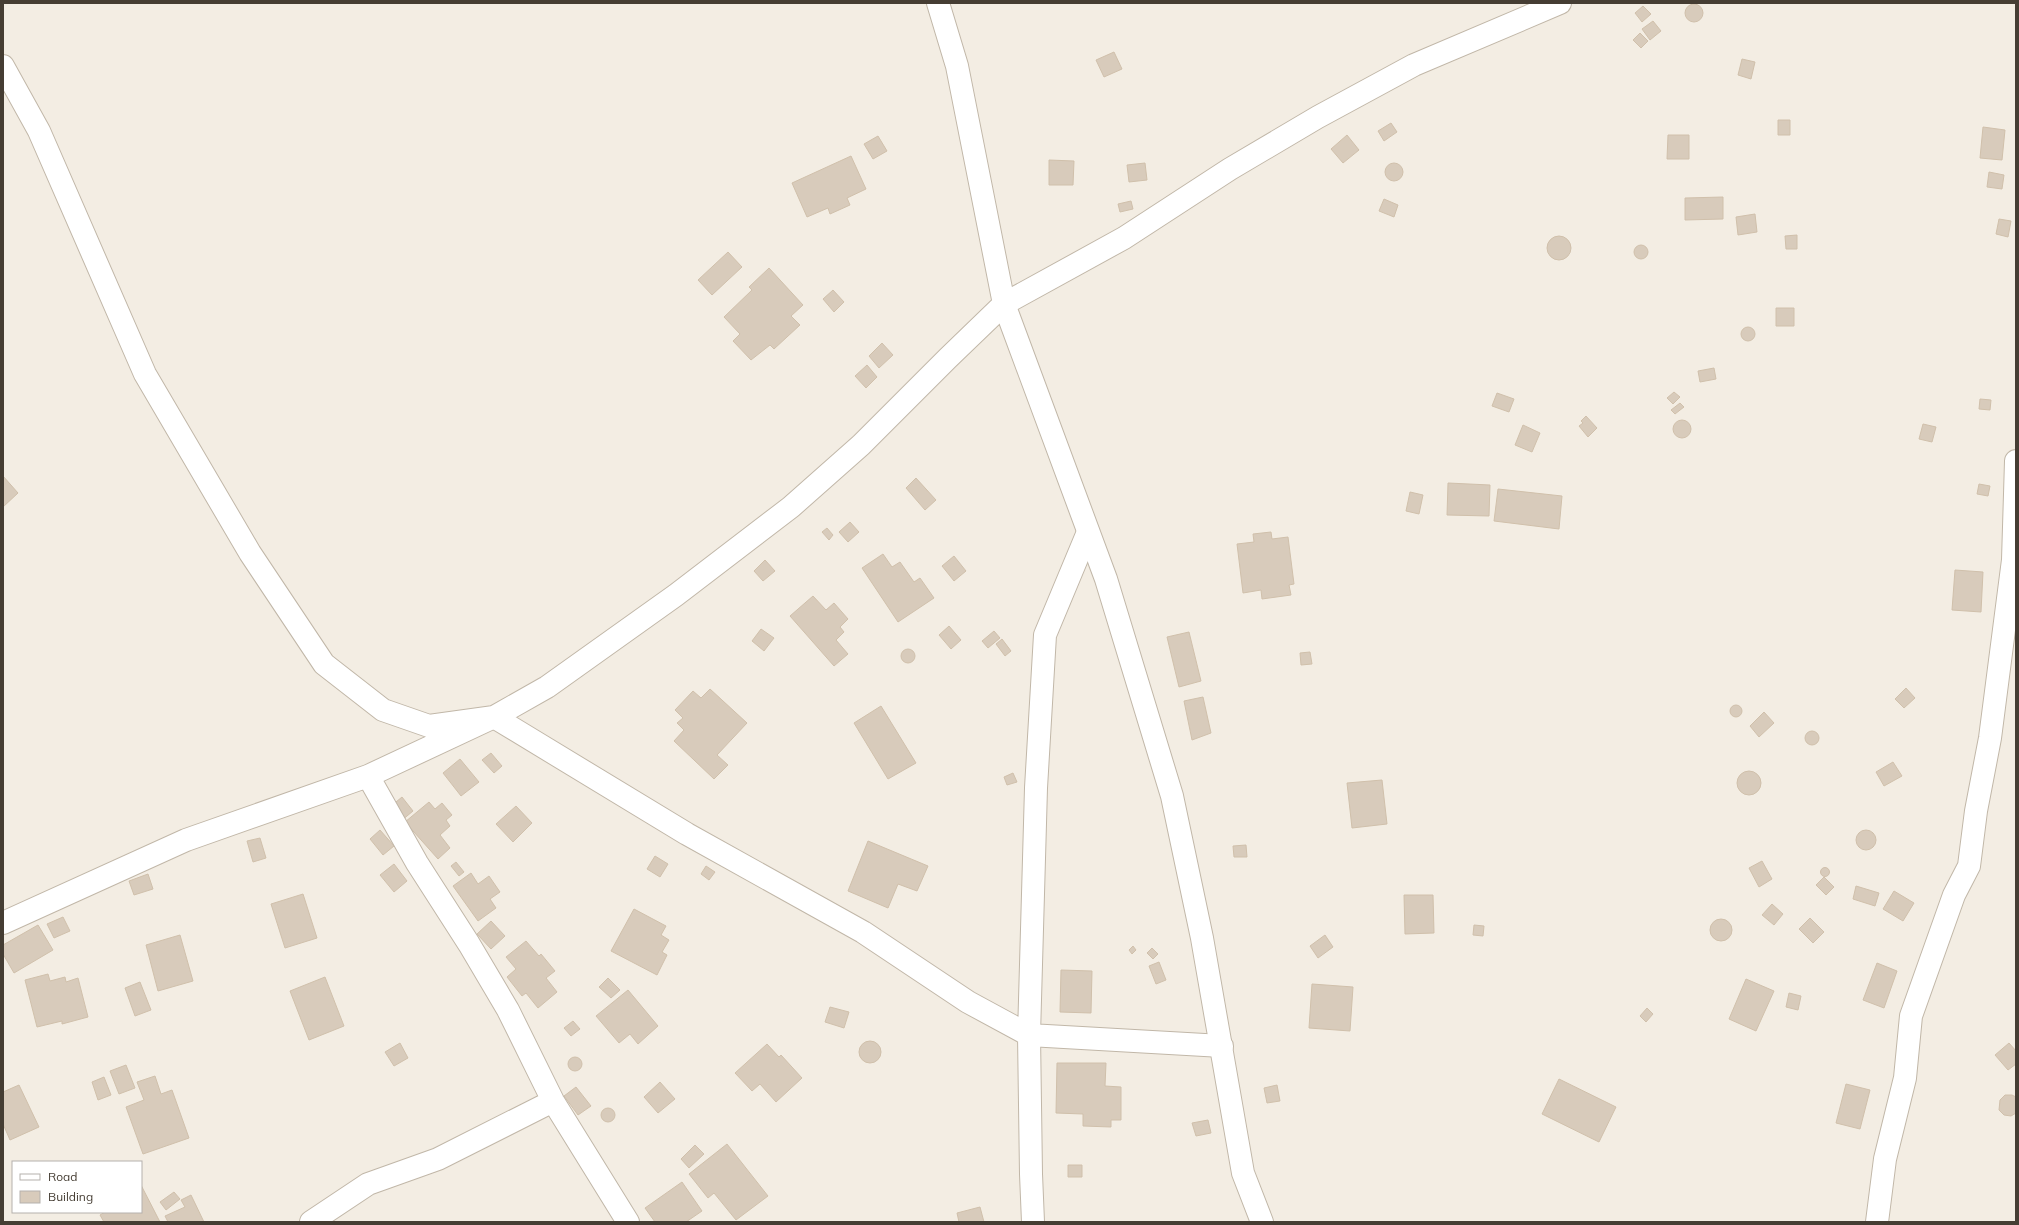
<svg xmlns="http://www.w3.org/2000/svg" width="2019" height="1225" font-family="Mulish,sans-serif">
	<rect width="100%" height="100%" fill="#f3ede3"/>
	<path fill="#d8cbbb" stroke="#d0c0ab" d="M1685 13a9 9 0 1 1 18 0a9 9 0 1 1-18 0Z
		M 1643,6 L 1651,14 L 1642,22 L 1635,13 Z
		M 1653,21 L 1661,31 L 1650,40 L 1642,29 Z
		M 1640,33 L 1648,41 L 1641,48 L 1633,40 Z
		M 1114,52 L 1122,69 L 1104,77 L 1096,60 Z
		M 1742,59 L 1755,62 L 1751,79 L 1738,75 Z
		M 1778,120 L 1790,120 L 1790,135 L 1778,135 Z
		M 1391,123 L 1397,132 L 1384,141 L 1378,131 Z
		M 1983,127 L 2005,130 L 2002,160 L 1980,158 Z
		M 1347,135 L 1359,150 L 1343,163 L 1331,149 Z
		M 1668,135 L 1689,135 L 1689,159 L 1667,159 Z
		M 878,136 L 887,151 L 873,159 L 864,144 Z
		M 851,156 L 866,189 L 847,198 L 850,205 L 830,214 L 828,208 L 807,217 L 792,183 Z
		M 1049,160 L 1074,161 L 1073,185 L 1049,185 Z
		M1385 172a9 9 0 1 1 18 0a9 9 0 1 1-18 0Z
		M 1145,163 L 1147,180 L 1129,182 L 1127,165 Z
		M 1989,172 L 2004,175 L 2002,189 L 1987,187 Z
		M 1723,197 L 1723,219 L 1685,220 L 1685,198 Z
		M 1384,199 L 1398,205 L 1394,217 L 1379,211 Z
		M 1131,201 L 1133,209 L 1120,212 L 1118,204 Z
		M 1755,214 L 1757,232 L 1738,235 L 1736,217 Z
		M 1999,219 L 2011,221 L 2008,237 L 1996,234 Z
		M 1797,235 L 1797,249 L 1786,249 L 1785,236 Z
		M1547 248a12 12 0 1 1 24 0a12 12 0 1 1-24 0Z
		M1634 252a7 7 0 1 1 14 0a7 7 0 1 1-14 0Z
		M 728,252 L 742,267 L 712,295 L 698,280 Z
		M 769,268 L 803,305 L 791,316 L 800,325 L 774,349 L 770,345 L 751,360 L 733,341 L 740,334 L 724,317 L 752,290 L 749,287 Z
		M 833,290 L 844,302 L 834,312 L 823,299 Z
		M 1776,308 L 1794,308 L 1794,326 L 1776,326 Z
		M1741 334a7 7 0 1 1 14 0a7 7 0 1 1-14 0Z
		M 882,343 L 893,355 L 879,368 L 869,356 Z
		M 867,365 L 877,377 L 866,388 L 855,376 Z
		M 1714,368 L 1716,379 L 1700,382 L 1698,371 Z
		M 1674,392 L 1680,397 L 1673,404 L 1667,398 Z
		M 1497,393 L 1514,399 L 1509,412 L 1492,406 Z
		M 1980,399 L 1991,400 L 1990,410 L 1979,409 Z
		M 1680,403 L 1684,407 L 1675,414 L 1671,410 Z
		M 1586,416 L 1597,428 L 1588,437 L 1579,426 L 1583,423 L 1581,421 Z
		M1673 429a9 9 0 1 1 18 0a9 9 0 1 1-18 0Z
		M 1923,424 L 1936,427 L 1932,442 L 1919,439 Z
		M 1523,425 L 1540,433 L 1532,452 L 1515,445 Z
		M 3,476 L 18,493 L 3,507 Z
		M 916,478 L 936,500 L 925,510 L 906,488 Z
		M 1448,483 L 1490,485 L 1489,516 L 1447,515 Z
		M 1979,484 L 1990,486 L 1988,496 L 1977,494 Z
		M 1498,489 L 1562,496 L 1559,529 L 1494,521 Z
		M 1410,492 L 1423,495 L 1419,514 L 1406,511 Z
		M 850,522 L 859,532 L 848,542 L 839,532 Z
		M 827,528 L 833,535 L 829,540 L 822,532 Z
		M 1271,532 L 1272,539 L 1288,537 L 1294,584 L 1289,585 L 1291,595 L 1262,599 L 1261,590 L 1243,593 L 1237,544 L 1254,542 L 1253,534 Z
		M 883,554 L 892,567 L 900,562 L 914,582 L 920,578 L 934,598 L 898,622 L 862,568 Z
		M 954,556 L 966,571 L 954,581 L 942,566 Z
		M 765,560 L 775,571 L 763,581 L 754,571 Z
		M 1955,570 L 1983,572 L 1981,612 L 1952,610 Z
		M 813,596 L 826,610 L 834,603 L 848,619 L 840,627 L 844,632 L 836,640 L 848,654 L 834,666 L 790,616 Z
		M 949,626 L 961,640 L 951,649 L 939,635 Z
		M 761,629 L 774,638 L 764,651 L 752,641 Z
		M 994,631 L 1000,638 L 988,648 L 982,641 Z
		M 1189,632 L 1201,681 L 1179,687 L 1167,637 Z
		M 1002,639 L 1011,651 L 1005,656 L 996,644 Z
		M901 656a7 7 0 1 1 14 0a7 7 0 1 1-14 0Z
		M 1310,652 L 1312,664 L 1301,665 L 1300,653 Z
		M 1906,688 L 1915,698 L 1904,708 L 1895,699 Z
		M 710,689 L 747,723 L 717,755 L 728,765 L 714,779 L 674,741 L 684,730 L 677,723 L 683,718 L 675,710 L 693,691 L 701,698 Z
		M 1203,697 L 1211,733 L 1192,740 L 1184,701 Z
		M1730 711a6 6 0 1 1 12 0a6 6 0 1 1-12 0Z
		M 881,706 L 916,763 L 888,779 L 854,723 Z
		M 1764,712 L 1774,723 L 1759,737 L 1750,726 Z
		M1805 738a7 7 0 1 1 14 0a7 7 0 1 1-14 0Z
		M 491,753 L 502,766 L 494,773 L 482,760 Z
		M 460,759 L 479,782 L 461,796 L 443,773 Z
		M 1893,762 L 1902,776 L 1884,786 L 1876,772 Z
		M1737 783a12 12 0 1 1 24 0a12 12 0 1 1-24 0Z
		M 1013,773 L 1017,782 L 1007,785 L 1004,777 Z
		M 1382,780 L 1387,824 L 1352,828 L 1347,783 Z
		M 402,797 L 413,811 L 401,821 L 390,807 Z
		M 429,802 L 435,809 L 442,803 L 452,815 L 446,820 L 450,826 L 440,835 L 450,848 L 438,859 L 405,822 Z
		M 516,806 L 532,823 L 513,842 L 496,824 Z
		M1856 840a10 10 0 1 1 20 0a10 10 0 1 1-20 0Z
		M 380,830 L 394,846 L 383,855 L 370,839 Z
		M 260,838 L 266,858 L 253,862 L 247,841 Z
		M 868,841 L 928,866 L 917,891 L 898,884 L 888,908 L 848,891 Z
		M 1246,845 L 1247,857 L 1234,857 L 1233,846 Z
		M 655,856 L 668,864 L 660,877 L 647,869 Z
		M 1762,861 L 1772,879 L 1759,887 L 1749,868 Z
		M 456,862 L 464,872 L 459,876 L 451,866 Z
		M 394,864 L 407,881 L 394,892 L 380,875 Z
		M 706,866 L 715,872 L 709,880 L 701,874 Z
		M1820.5 872a4.5 4.5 0 1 1 9 0a4.5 4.5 0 1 1-9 0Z
		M 471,873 L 478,884 L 489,876 L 500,892 L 490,899 L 496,908 L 478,921 L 453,886 Z
		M 148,874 L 153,889 L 134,895 L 129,881 Z
		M 1824,877 L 1834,887 L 1826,895 L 1816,885 Z
		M 1856,886 L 1879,893 L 1875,906 L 1853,899 Z
		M 1894,891 L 1914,903 L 1903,921 L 1883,909 Z
		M 303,894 L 317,938 L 285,948 L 271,904 Z
		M 1404,895 L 1433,895 L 1434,933 L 1405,934 Z
		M 1772,904 L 1783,914 L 1774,925 L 1762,915 Z
		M 634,909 L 666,926 L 661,935 L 669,940 L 662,952 L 667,955 L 657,975 L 611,951 Z
		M 63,917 L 70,931 L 54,938 L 47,924 Z
		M 1810,918 L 1824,932 L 1813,943 L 1799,929 Z
		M1710 930a11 11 0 1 1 22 0a11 11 0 1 1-22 0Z
		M 491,921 L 505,936 L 491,949 L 477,934 Z
		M 38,925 L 53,950 L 14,973 L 3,954 L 3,945 Z
		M 1474,925 L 1484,926 L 1483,936 L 1473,935 Z
		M 180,935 L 193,981 L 158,991 L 146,945 Z
		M 1325,935 L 1333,947 L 1318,958 L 1310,946 Z
		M 526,941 L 539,956 L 541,954 L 555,971 L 546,978 L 557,992 L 538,1008 L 526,993 L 522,996 L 507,977 L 516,969 L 506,957 Z
		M 1133,946 L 1136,950 L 1132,954 L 1129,950 Z
		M 1152,948 L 1158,954 L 1153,959 L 1147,953 Z
		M 1159,962 L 1166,980 L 1156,984 L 1149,966 Z
		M 1877,963 L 1897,971 L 1884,1008 L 1863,1000 Z
		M 1061,970 L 1092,971 L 1091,1013 L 1060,1012 Z
		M 48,974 L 50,981 L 65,977 L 66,982 L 78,978 L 88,1017 L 62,1024 L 62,1021 L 37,1027 L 25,980 Z
		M 325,977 L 344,1026 L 309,1040 L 290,991 Z
		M 608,978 L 620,990 L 611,998 L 599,987 Z
		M 1746,979 L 1774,991 L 1756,1031 L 1729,1019 Z
		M 140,982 L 151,1010 L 135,1016 L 125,988 Z
		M 1312,984 L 1353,987 L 1350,1031 L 1309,1028 Z
		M 628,990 L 658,1026 L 638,1044 L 630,1034 L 619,1043 L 596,1016 Z
		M 1789,993 L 1801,996 L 1798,1010 L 1786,1007 Z
		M 830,1007 L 849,1012 L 844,1028 L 825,1022 Z
		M 1647,1008 L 1653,1014 L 1646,1022 L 1640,1016 Z
		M 573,1021 L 580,1029 L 571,1036 L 564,1028 Z
		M859 1052a11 11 0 1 1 22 0a11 11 0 1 1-22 0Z
		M 400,1043 L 408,1058 L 394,1066 L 385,1052 Z
		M 2009,1043 L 2016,1051 L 2016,1064 L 2008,1070 L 1995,1055 Z
		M 767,1044 L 779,1057 L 781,1055 L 802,1078 L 776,1102 L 760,1084 L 752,1091 L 735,1073 Z
		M568 1064a7 7 0 1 1 14 0a7 7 0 1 1-14 0Z
		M 1057,1063 L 1106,1063 L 1105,1086 L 1121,1087 L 1121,1120 L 1111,1120 L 1111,1127 L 1083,1126 L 1083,1114 L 1056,1113 Z
		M 126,1065 L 135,1088 L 119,1094 L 110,1071 Z
		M 155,1076 L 161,1094 L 172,1090 L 189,1138 L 143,1154 L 126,1107 L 144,1100 L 137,1082 Z
		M 104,1077 L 111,1095 L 98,1100 L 92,1082 Z
		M 1559,1079 L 1616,1107 L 1599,1142 L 1542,1114 Z
		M 660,1082 L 675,1099 L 658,1113 L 644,1097 Z
		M 1846,1084 L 1870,1090 L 1860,1129 L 1836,1123 Z
		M 19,1085 L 39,1127 L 10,1140 L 3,1124 L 3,1092 Z
		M 1277,1085 L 1280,1101 L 1267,1103 L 1264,1088 Z
		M 576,1087 L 591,1106 L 578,1115 L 564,1096 Z
		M 2005,1095 L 2012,1095 L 2016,1097 L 2016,1113 L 2011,1116 L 2004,1115 L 1999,1110 L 2000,1100 Z
		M601 1115a7 7 0 1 1 14 0a7 7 0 1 1-14 0Z
		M 1208,1120 L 1211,1133 L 1196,1136 L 1192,1123 Z
		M 727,1144 L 768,1196 L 736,1220 L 714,1193 L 708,1198 L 689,1174 Z
		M 695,1145 L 704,1154 L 689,1168 L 681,1159 Z
		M 1068,1165 L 1082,1165 L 1082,1177 L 1068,1177 Z
		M 682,1182 L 702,1211 L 686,1222 L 655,1222 L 645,1208 Z
		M 141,1185 L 160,1222 L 104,1222 L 100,1215 L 105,1212 L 141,1212 Z
		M 174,1192 L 180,1199 L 166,1210 L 160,1202 Z
		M 191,1195 L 204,1222 L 168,1222 L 165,1216 L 185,1207 L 181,1200 Z
		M 980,1207 L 984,1222 L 959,1222 L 957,1213 Z"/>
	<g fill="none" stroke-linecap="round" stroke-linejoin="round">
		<defs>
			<path id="minor" d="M 3,66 L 39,131 L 145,374 L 250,553 L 324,664 L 383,710 L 429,726 L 494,717 L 687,834 L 863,932 L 968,1002 L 1029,1035 L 1222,1046
				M 368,776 L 417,863 L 469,944 L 508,1010 L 553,1101 L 628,1222
				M 3,923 L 186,840 L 368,776 L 494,717 L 547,687 L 676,595 L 791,507 L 861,445 L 948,358 L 1004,304 L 1124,238 L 1230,169 L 1318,117 L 1414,65 L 1560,3
				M 311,1222 L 368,1184 L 438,1159 L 553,1101
				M 1033,1222 L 1031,1174 L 1029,1035 L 1036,788 L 1045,635 L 1088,532
				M 1877,1222 L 1885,1159 L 1905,1078 L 1911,1016 L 1954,895 L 1969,866 L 1976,811 L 1990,738 L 2013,560 L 2016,461"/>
			<path id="tertiary" d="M 938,3 L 957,66 L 1004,304 L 1106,579 L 1172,796 L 1202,938 L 1243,1173 L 1262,1222"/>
		</defs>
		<use href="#minor" stroke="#c1b7a8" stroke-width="24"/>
		<use href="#tertiary" stroke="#c1b7a8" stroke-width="24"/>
		<use href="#minor" stroke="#fff" stroke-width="22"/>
		<use href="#tertiary" stroke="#fff" stroke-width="22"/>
	</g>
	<rect width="2019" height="1225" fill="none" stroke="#453d33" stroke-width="8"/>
	<rect x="12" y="1161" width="130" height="52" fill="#ffffff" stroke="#b5b1ad"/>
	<rect x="20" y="1174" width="20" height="6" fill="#ffffff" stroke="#b5b1ad"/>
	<text x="48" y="1181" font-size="12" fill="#453d33">Road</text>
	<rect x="20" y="1191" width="20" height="12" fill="#d8cbbb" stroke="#b5b1ad"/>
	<text x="48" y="1201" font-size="12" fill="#453d33">Building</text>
</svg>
